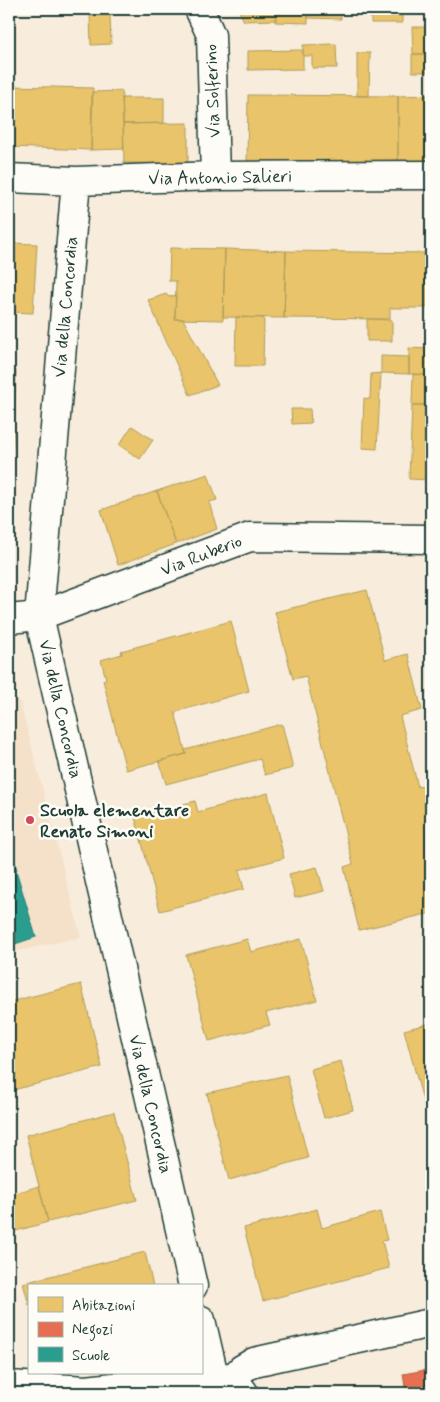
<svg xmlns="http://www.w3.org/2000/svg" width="440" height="1402" font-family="Mynerve,sans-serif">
	<rect width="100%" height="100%" fill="#f8ecdc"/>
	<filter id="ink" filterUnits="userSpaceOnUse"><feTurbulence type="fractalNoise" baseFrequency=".02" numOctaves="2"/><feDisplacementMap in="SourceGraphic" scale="10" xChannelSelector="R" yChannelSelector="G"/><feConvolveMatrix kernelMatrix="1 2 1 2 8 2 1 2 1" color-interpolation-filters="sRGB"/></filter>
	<g filter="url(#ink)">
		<path fill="#f5e1c9" d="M 9,693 L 20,702 L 81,937 L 9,953 Z"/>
		<path fill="#e9c46a" stroke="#ac9c5a" d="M 238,9 L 276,9 L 276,20 L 244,21 Z
			M 276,9 L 308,9 L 308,23 L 275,22 Z
			M 308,9 L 341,9 L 341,19 L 308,18 Z
			M 371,9 L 431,9 L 431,10 L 402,10 L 402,23 L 371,23 Z
			M 110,14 L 111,44 L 91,45 L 90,15 Z
			M 412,27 L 431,27 L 431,54 L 413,54 Z
			M 336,44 L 337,68 L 312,68 L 312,56 L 303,56 L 303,45 Z
			M 303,50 L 303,69 L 248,70 L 248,51 Z
			M 357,53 L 370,53 L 369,96 L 357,96 Z
			M 412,54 L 431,54 L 431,72 L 412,72 Z
			M 9,86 L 93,88 L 91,150 L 9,147 Z
			M 122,91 L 124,149 L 91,150 L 92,92 Z
			M 248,95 L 398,96 L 398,164 L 247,164 Z
			M 428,95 L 431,95 L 431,164 L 429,164 Z
			M 428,95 L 429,164 L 398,164 L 398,96 Z
			M 122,98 L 164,98 L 164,123 L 123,124 Z
			M 188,123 L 188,164 L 124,163 L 123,124 Z
			M 9,243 L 37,244 L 33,313 L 9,312 Z
			M 170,248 L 225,249 L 223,320 L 175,319 L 176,281 L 169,281 Z
			M 225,249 L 286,251 L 284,318 L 223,317 Z
			M 286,251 L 431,253 L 431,321 L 429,321 L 429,308 L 390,308 L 390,319 L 284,318 Z
			M 166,294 L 169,297 L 176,295 L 175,319 L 183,319 L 218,385 L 190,395 L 148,300 Z
			M 236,317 L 264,318 L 263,366 L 235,366 Z
			M 367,319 L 392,320 L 392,341 L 367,341 Z
			M 409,348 L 431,349 L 431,375 L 409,374 Z
			M 381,356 L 409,357 L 409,374 L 381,373 Z
			M 9,370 L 16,371 L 12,458 L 9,457 Z
			M 381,373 L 377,449 L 362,448 L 364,398 L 370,399 L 371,374 Z
			M 413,374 L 431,375 L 431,405 L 412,405 Z
			M 412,405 L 431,405 L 431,480 L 409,479 Z
			M 291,409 L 310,409 L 311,423 L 292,424 Z
			M 132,426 L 153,440 L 140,459 L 119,445 Z
			M 208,474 L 217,500 L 209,502 L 217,529 L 176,544 L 157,491 Z
			M 157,491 L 176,544 L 118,565 L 101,510 Z
			M 367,590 L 385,660 L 408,654 L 422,710 L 400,716 L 418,787 L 431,784 L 431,913 L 359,930 L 344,867 L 353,864 L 306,676 L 293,679 L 275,612 Z
			M 231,621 L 249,691 L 175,712 L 186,754 L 126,770 L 103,680 L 106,679 L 101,660 L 122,654 L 121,651 Z
			M 282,724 L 293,768 L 265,775 L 260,759 L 166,784 L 159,761 L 186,754 L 185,750 Z
			M 268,793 L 284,858 L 239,870 L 244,889 L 160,911 L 135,817 L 195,801 L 198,812 Z
			M 317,867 L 324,891 L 295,898 L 289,874 Z
			M 247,939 L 251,952 L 301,939 L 317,1000 L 266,1013 L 270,1025 L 209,1041 L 186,955 Z
			M 81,984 L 102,1067 L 13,1090 L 9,1072 L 9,1002 Z
			M 431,1023 L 431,1118 L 428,1119 L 404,1030 Z
			M 341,1061 L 353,1110 L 324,1118 L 311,1069 Z
			M 287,1075 L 308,1158 L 229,1180 L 207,1093 Z
			M 114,1112 L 137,1200 L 48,1222 L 26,1135 Z
			M 39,1186 L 48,1222 L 16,1231 L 9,1208 L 9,1195 Z
			M 317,1209 L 322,1228 L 380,1212 L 387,1240 L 382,1241 L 389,1268 L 263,1301 L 244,1228 Z
			M 145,1252 L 153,1286 L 29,1286 L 29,1305 L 23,1283 Z"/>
		<path fill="#e76f51" stroke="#ab6048" d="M 431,1369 L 431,1393 L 406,1393 L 403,1374 Z"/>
		<path fill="#2a9d8f" stroke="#278074" d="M 9,843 L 17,870 L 9,873 Z
			M 16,870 L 36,937 L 9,946 L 9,873 Z"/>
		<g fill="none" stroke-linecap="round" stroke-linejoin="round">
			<defs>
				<path id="minor" d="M 199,9 L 211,35 L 215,176
					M 9,178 L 76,181 L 215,176 L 431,175
					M 76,181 L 39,616 L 193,1286
					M 9,619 L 39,616 L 250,537 L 431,539
					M 201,1320 L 214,1376 L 215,1393
					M 233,1378 L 242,1369 L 254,1362 L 431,1323
					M 9,1385 L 86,1390 L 214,1376 L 233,1378 L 244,1393"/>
			</defs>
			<use href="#minor" stroke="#1f3d34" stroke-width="31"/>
			<use href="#minor" stroke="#fdfcf7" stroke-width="28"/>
		</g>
	</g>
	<circle fill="#d1495b" stroke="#fdfcf7" stroke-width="2" cx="30" cy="820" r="5"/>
	<g text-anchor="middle" stroke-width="5" stroke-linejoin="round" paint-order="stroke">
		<g font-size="18" fill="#1f3d34" stroke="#fdfcf7">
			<text transform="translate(212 91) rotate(-92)" y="6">Via Solferino</text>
			<text transform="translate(220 177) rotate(-1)" y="6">Via Antonio Salieri</text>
			<text transform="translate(65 307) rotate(-85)" y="6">Via della Concordia</text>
			<text transform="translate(201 555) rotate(-21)" y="6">Via Ruberio</text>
			<text transform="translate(61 709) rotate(77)" y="6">Via della Concordia</text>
			<text transform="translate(151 1104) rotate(77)" y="6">Via della Concordia</text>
		</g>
		<g font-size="18" font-weight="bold" fill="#1f3d34" stroke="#fdfcf7" text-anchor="start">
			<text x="40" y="816">Scuola elementare<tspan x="40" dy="21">Renato Simoni</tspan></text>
		</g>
	</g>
	<rect width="440" height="1402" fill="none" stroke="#fdfcf7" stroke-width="30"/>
	<rect x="15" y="15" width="410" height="1372" fill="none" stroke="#1f3d34" stroke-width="2" filter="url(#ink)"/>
	<rect x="28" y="1284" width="175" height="90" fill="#fdfcf7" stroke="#a4b0a9"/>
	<rect x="38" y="1297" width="25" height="15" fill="#e9c46a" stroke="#a4b0a9"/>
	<text x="72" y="1310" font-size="15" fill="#1f3d34">Abitazioni</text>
	<rect x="38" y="1322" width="25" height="15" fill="#e76f51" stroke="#a4b0a9"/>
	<text x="72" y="1334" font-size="15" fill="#1f3d34">Negozi</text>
	<rect x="38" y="1347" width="25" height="15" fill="#2a9d8f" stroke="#a4b0a9"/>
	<text x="72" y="1360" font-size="15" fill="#1f3d34">Scuole</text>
</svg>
